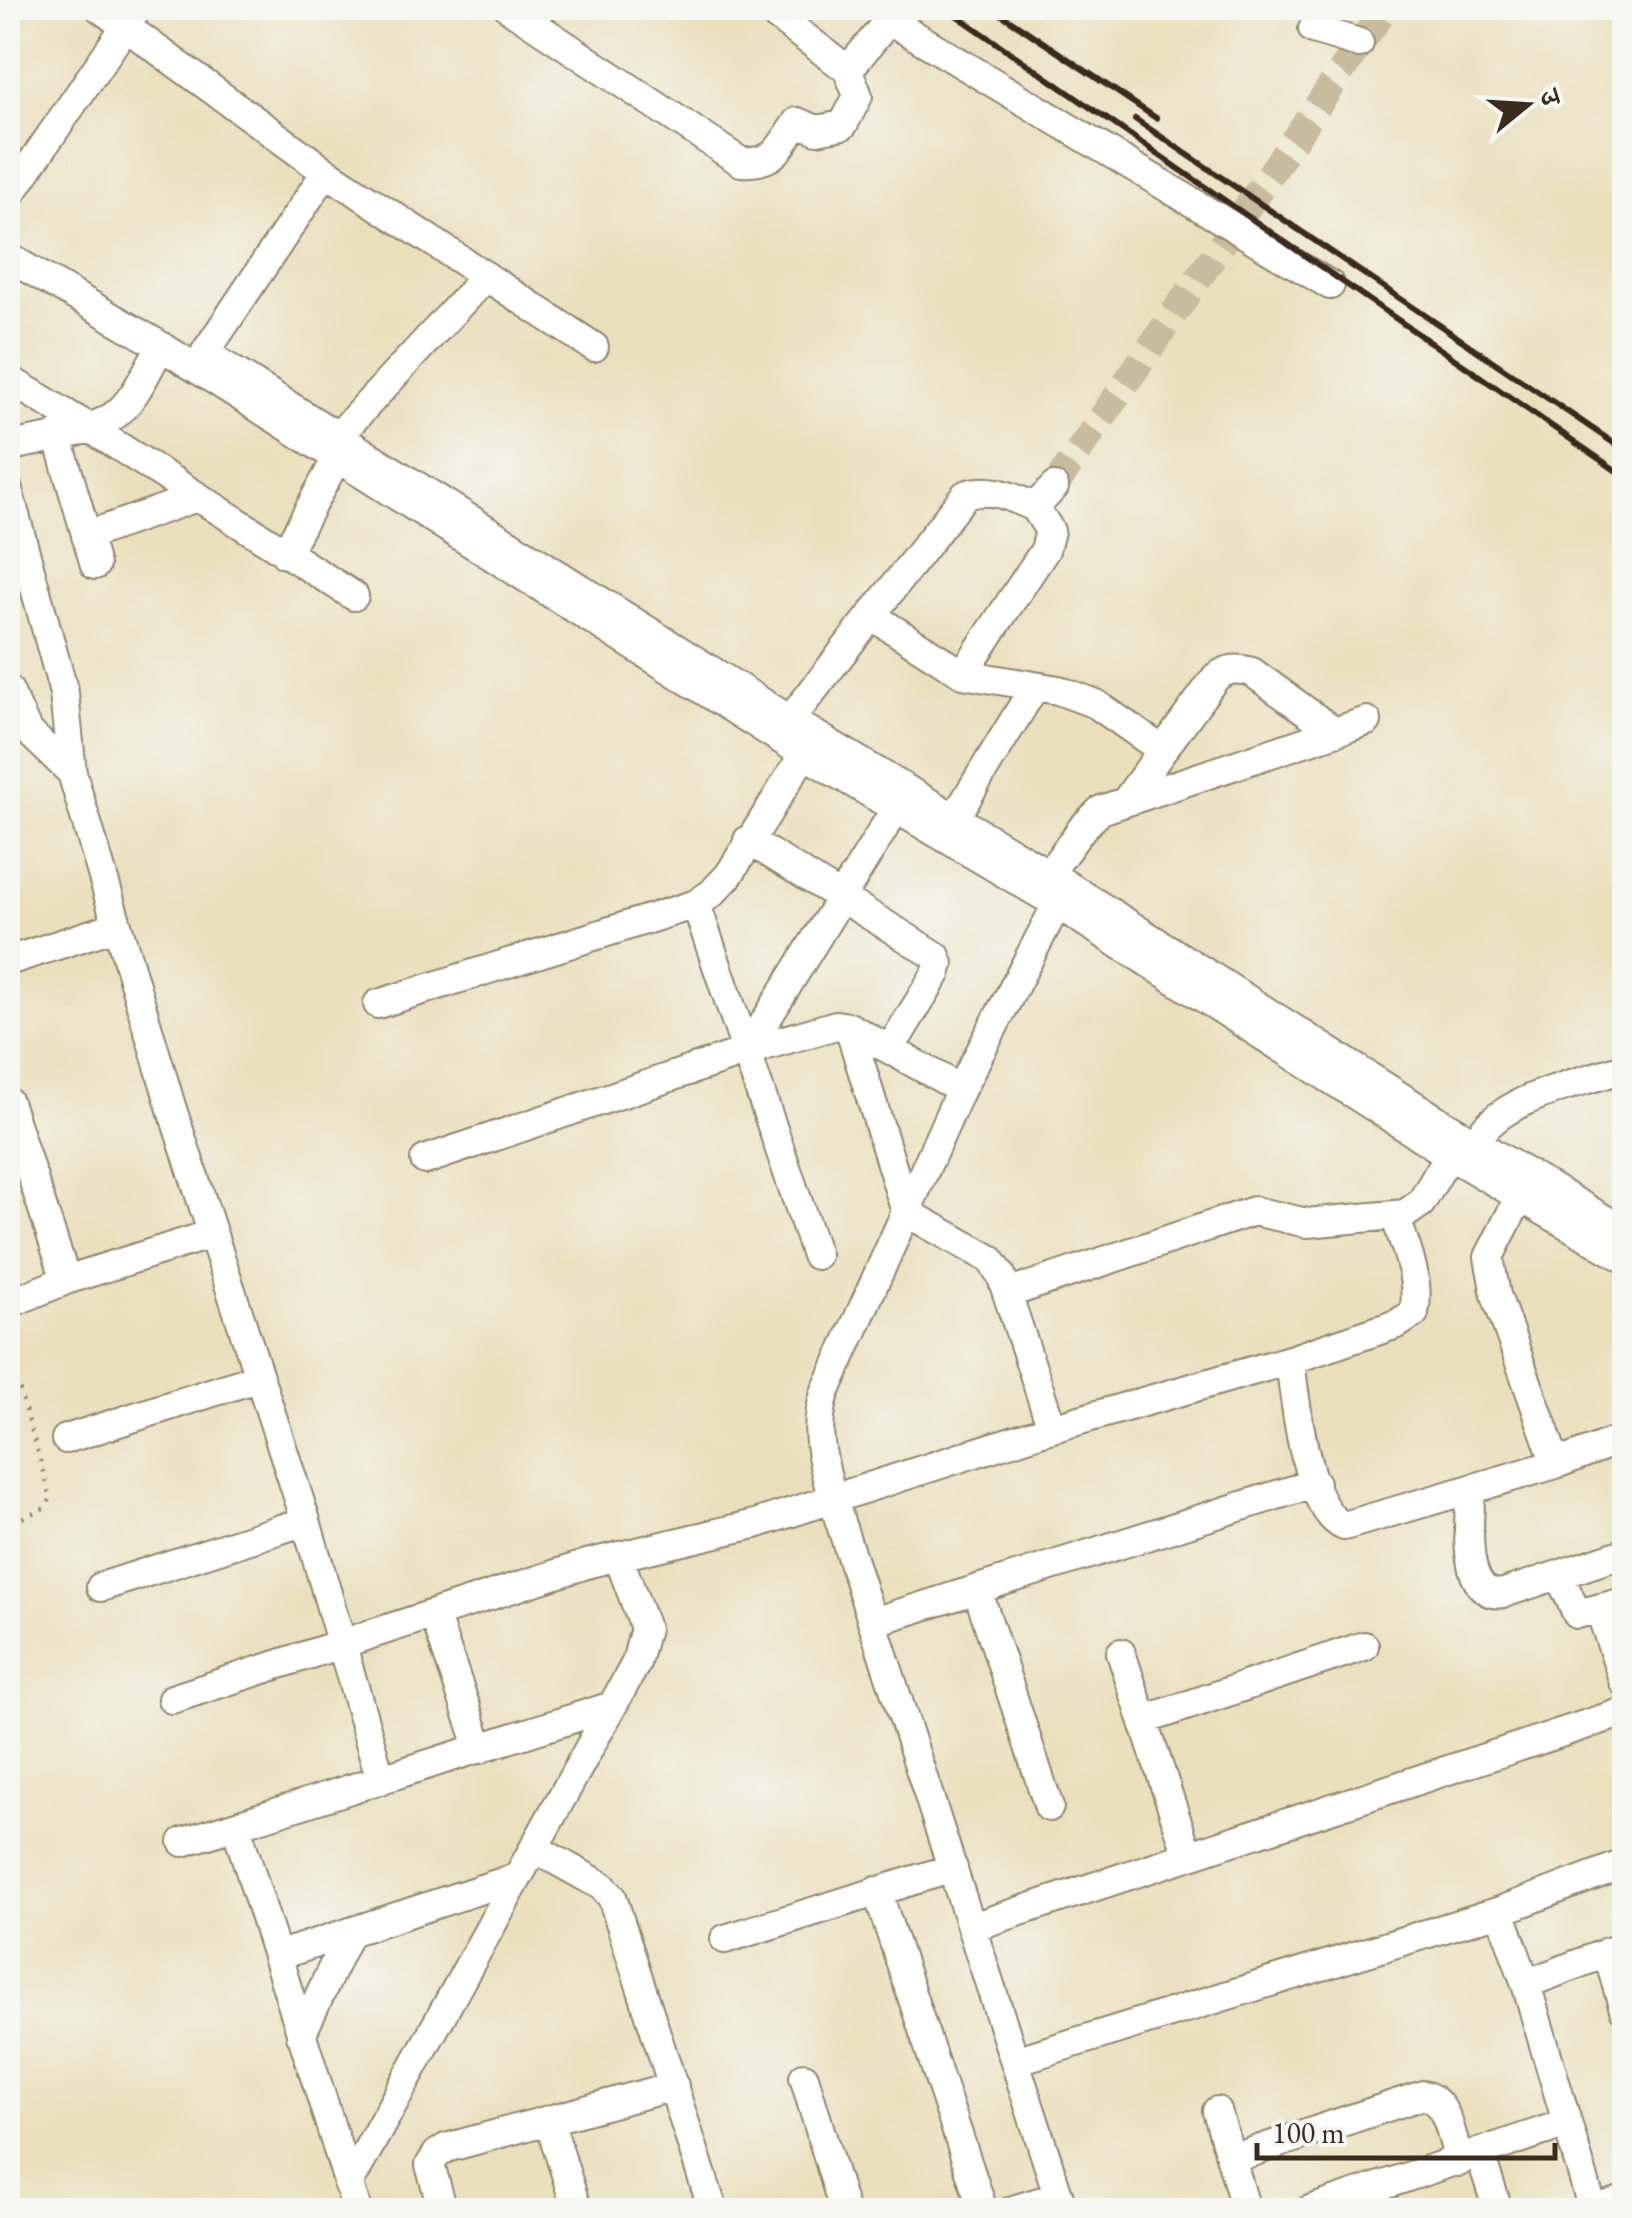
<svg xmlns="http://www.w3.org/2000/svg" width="1632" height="2218" font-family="'EB Garamond','Noto Serif Devanagari',serif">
	<rect width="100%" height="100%" fill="#f6f6f2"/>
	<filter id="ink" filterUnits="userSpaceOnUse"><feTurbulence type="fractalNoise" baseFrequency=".01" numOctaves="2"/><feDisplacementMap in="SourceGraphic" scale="20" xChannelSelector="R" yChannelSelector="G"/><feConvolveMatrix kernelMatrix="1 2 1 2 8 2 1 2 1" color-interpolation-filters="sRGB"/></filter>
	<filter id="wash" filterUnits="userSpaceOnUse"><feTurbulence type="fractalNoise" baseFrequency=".0048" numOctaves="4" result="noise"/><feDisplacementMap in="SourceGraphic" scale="40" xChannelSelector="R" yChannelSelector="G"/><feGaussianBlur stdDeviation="2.25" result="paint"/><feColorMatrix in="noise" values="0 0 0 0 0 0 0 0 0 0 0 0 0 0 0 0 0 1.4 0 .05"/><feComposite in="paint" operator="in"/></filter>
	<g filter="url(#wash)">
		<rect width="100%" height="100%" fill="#eae0bd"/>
	</g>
	<g filter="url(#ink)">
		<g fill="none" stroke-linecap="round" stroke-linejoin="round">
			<path stroke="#c7bc9d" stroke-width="28" stroke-dasharray="28 14" stroke-linecap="butt" d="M 1054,487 L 1385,8"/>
			<defs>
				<path id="minor" d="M 100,8 L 326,172 L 594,347
					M 509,8 L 741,162 C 776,164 779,148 797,122 L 817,130 L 843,125 L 858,96 L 848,70 L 766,8
					M 1313,29 L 1359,43
					M 848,70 L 889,20 L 1330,285
					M 8,198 L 138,8
					M 8,257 L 161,346 L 804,754 L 1057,904 L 1449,1155 L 1624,1258
					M 205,353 L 326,172
					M 208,355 L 790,720 L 1067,885 L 1442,1123 L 1624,1231
					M 8,379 L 88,427 L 354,596
					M 57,435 L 95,565
					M 339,435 L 486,276
					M 8,447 C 40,439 84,435 112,417 C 134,403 148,368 161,346
					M 8,490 L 64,693 L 72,773
					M 86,536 L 197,497
					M 285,554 L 336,460
					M 872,616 L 963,674 L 1058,690 L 1096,704 L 1162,750
					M 963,674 L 1045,550 L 1050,531 L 1035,507
					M 8,689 L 27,730 L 72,773 L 171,1106 L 306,1521 L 381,1780
					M 790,720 L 965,495 C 991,486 1011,497 1035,507 L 1054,487
					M 1125,802 L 1216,677 C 1229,668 1237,668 1252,672 L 1335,732
					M 954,819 L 1035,686
					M 748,840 L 936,956 L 939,964 L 936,974 L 890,1049
					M 1048,875 L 1083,827 L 1101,810 L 1367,721
					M 696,904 L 816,1255
					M 8,961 L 116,926
					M 378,1004 L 696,904 L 711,894 L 729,875 L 812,741
					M 849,1027 L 906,1212 L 990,1259 L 1001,1275 L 1052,1428
					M 747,1051 L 895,810
					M 8,1102 L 66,1280
					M 1476,1142 C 1497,1098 1580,1083 1624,1068
					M 425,1160 L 747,1051 L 836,1025 L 849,1027 L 961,1089
					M 1520,1196 L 1489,1257 L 1496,1295 L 1556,1464
					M 1009,1293 L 1254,1211 L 1307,1223 L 1405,1214 L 1421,1203 L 1449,1155
					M 8,1304 L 66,1280 L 212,1234
					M 1290,1360 C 1295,1398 1305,1510 1344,1526 L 1556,1464 L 1624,1438
					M 66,1439 L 257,1378
					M 1471,1489 C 1469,1517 1460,1601 1504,1593 L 1624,1553
					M 1559,1575 L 1577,1614 L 1624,1602
					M 101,1587 L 306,1521
					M 977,1589 L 1049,1807
					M 1600,1610 L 1624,1682
					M 434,1614 L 480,1749
					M 873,1622 L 1315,1483
					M 1121,1653 L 1188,1855
					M 172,1699 L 590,1563 L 755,1524 L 1052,1428 L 1290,1360 L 1397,1324 L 1414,1313 C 1421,1280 1405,1246 1395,1216
					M 1144,1720 L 1364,1646
					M 236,1826 L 357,2210
					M 183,1842 L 612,1706
					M 534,1848 L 602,1886 L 612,1897 L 713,2210
					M 877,1891 L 983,2210
					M 972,1927 L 1624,1712
					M 725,1939 L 953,1868
					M 1607,1952 L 1624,2009
					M 277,1956 L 518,1877
					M 1526,1984 L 1624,1946
					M 301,2035 L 349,1933
					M 1015,2061 L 1500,1911
					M 804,2077 L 844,2210
					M 1217,2111 L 1246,2210
					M 549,2120 L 577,2210
					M 1480,2154 L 1498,2210
					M 1231,2159 L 1423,2095 C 1449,2101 1452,2139 1459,2162
					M 348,2185 L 636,1663 L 645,1628 L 618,1556
					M 443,2210 L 430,2165 L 437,2154 L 446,2148 L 674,2086
					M 1013,2210 L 1058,2196
					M 1063,2210 L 832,1497 C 822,1458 813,1432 825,1393 L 961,1089 L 1064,891
					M 1310,2210 L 1564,2124
					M 1592,2210 L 1624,2200
					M 1593,2210 L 1526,1984 L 1500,1911 L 1624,1864"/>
			</defs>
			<use href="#minor" stroke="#92856e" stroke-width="32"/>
			<path stroke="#92856e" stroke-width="4" stroke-dasharray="2.5 8" stroke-linecap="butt" d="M 8,1349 L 51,1498 L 45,1508 L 8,1524"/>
			<use href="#minor" stroke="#fff" stroke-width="28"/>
			<path stroke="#3b2a1e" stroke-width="6" d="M 946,8 L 1624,476
				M 992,8 L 1156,118
				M 1135,119 L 1624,450"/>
		</g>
	</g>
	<rect width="1632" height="2218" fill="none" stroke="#f6f6f2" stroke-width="40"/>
	<g transform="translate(1527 105) rotate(72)" stroke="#f6f6f2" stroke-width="8" paint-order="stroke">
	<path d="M0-8L18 38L0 25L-18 38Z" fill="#3b2a1e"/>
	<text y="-15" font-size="28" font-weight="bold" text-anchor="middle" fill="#3b2a1e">उ</text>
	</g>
	<path d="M1257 2143v15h298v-15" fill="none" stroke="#3b2a1e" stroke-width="5"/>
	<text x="1272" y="2143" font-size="30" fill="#3b2a1e" stroke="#f6f6f2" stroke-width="8" paint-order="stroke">100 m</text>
</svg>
